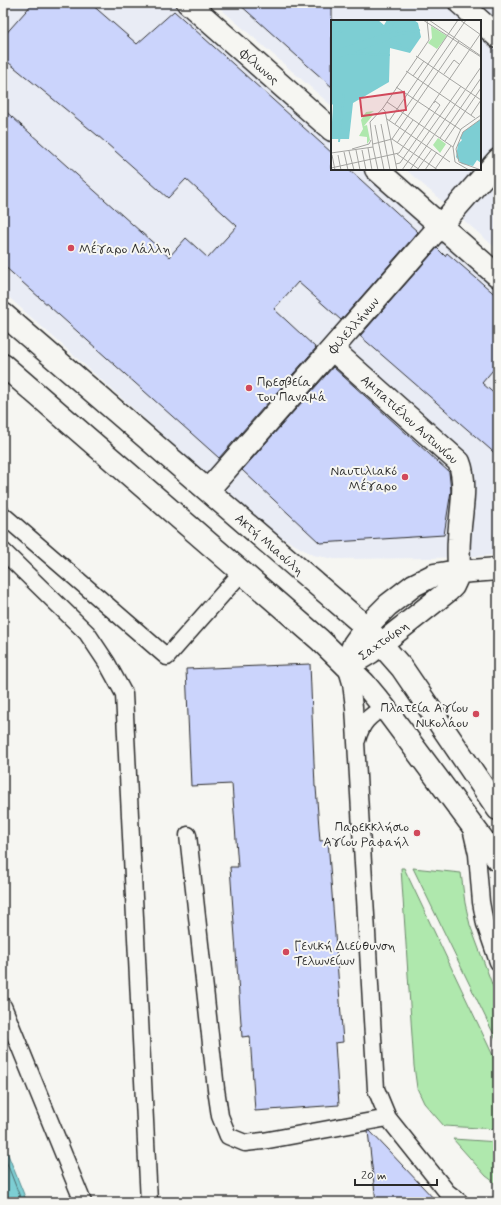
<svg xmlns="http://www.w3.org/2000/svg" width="501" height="1205" font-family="Mynerve,sans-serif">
	<rect width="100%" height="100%" fill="#f6f6f2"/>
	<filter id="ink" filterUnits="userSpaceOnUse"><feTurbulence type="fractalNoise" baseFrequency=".025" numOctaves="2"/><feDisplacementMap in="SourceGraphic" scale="8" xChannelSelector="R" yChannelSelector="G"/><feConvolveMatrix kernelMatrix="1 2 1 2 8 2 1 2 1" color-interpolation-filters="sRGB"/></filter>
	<g filter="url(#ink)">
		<path fill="#e9ecf5" d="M 3,3 L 181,3 L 332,137 L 332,169 L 368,169 L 498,284 L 498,555 L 432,558 L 334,559 L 313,555 L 279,536 L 195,464 L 3,292 Z
			M 214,3 L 498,3 L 498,250 L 405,169 L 480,169 L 480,21 L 332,21 L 332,106 Z"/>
		<path fill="#afe8ad" stroke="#6d8a6c" d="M 401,868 L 404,868 L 498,1066 L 498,1129 L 444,1126 L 424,1103 L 417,1088 L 414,1066 Z
			M 413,868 L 461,873 L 465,903 L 470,925 L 498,1000 L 498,1043 Z
			M 453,1139 L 498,1142 L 498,1185 L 486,1176 Z"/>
		<path fill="#7dced3" stroke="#5c8d90" d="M 3,1142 L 27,1202 L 3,1202 Z"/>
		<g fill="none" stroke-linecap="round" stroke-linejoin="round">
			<path stroke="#4c6c6e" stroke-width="1" d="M 3,1153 L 22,1202"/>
		</g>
		<path fill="#cbd4fc" stroke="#2b2b2b" d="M 33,3 L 90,3 L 137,44 L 174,11 L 332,153 L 332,169 L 349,169 L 418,232 L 341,320 L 298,282 L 274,309 L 316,348 L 219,458 L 3,265 L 3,109 L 169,257 L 186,238 L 208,258 L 237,226 L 186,179 L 168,198 L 97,135 L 3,58 L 3,37 Z
			M 238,3 L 332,3 L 332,87 L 298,57 Z
			M 437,248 L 445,256 L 447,253 L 498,297 L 498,364 L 482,383 L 498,397 L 498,456 L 360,336 Z
			M 333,367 L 449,472 L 451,491 L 444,535 L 320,543 L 242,470 Z
			M 310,664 L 315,787 L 316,787 L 320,841 L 328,840 L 343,1042 L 335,1043 L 339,1105 L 255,1111 L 250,1036 L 242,1037 L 230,867 L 238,867 L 232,784 L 191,786 L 186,669 Z
			M 368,1131 L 370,1131 L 437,1202 L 376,1202 Z"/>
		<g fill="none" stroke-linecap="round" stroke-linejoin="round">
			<defs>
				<path id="service" d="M 3,515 L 167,657 L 242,572
					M 3,551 L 87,633 L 107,663 L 124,694 L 149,1202
					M 346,666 L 351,683 L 354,707 L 376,1089 L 388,1118 L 447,1192 L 460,1202
					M 357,740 C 362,722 368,717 384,707
					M 471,828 L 477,854 L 481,902 L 485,924 L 498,962
					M 188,835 L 216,1089 L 220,1116 L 228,1136 L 245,1143 L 263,1141 L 388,1118
					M 3,1006 L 83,1202"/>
				<path id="minor" d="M 188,3 L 332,130
					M 460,3 L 498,37
					M 376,169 L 498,276
					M 332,349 L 459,462 C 468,484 460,515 459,539 C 458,550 459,561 459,573
					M 208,490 L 498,160"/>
				<path id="tertiary" d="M 346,665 L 354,644 L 366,627 L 388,605 L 414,585 L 434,575 L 446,573 L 498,569
					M 346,665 L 361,658 L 371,652 L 448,591 L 453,586 L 459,573"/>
				<path id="secondary" d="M 3,314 L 366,627 L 402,668 L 498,809
					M 3,365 L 320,640 L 364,683 L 384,707 L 498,860"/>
			</defs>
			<use href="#service" stroke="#2b2b2b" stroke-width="19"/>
			<use href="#minor" stroke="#2b2b2b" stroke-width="25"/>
			<use href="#tertiary" stroke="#2b2b2b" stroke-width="25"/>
			<use href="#secondary" stroke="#2b2b2b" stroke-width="25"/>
			<use href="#service" stroke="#f6f6f2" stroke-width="16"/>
			<use href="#minor" stroke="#f6f6f2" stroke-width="22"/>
			<use href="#tertiary" stroke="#f6f6f2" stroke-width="22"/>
			<use href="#secondary" stroke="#f6f6f2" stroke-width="22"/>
		</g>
	</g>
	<g fill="#d1495b" stroke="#f6f6f2" stroke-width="1.5">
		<circle cx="71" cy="248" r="4"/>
		<circle cx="249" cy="388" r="4"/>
		<circle cx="405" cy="477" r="4"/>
		<circle cx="476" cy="714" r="4"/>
		<circle cx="417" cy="833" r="4"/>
		<circle cx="286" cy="952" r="4"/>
	</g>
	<g text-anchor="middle" stroke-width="4" stroke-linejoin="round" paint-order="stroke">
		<g font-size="13" fill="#2b2b2b" stroke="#f6f6f2">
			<text transform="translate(260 66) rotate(41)" y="5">Φίλωνος</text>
			<text transform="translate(353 325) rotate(-49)" y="5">Φιλελλήνων</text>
			<text transform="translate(410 419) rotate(42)" y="5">Αμπατιέλου Αντωνίου</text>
			<text transform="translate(270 544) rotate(41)" y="5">Ακτή Μιαούλη</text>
			<text transform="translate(383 640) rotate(-36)" y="5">Σαχτούρη</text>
		</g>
		<g font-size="13" fill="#2b2b2b" stroke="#f6f6f2" text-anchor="start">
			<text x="79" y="253">Μέγαρο Λάλλη</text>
			<text x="257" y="386">Πρεσβεία<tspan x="257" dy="15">του Παναμά</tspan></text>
			<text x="397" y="475" text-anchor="end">Ναυτιλιακό<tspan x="397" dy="15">Μέγαρο</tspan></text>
			<text x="468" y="712" text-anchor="end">Πλατεία Αγίου<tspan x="468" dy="15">Νικολάου</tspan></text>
			<text x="409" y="831" text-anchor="end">Παρεκκλήσιο<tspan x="409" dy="15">Αγίου Ραφαήλ</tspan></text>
			<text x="294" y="950">Γενική Διεύθυνση<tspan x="294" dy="15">Τελωνείων</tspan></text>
		</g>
	</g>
	<g transform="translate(331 20)">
		<rect width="150" height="150" fill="#f6f6f2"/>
		<path d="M 100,6 L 116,16 L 106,29 L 97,23 L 101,18 ZM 43,91 L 37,95 L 42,95 L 33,106 L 36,105 L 39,120 L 36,124 L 36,117 L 28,116 L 32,109 L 30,100 L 35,92 ZM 107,118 L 115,124 L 109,133 L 102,125 Z" fill="#afe8ad"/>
		<path d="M 0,0 L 47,0 L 53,5 L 56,0 L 83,0 L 87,3 L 90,17 L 79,33 L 59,28 L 58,62 L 22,83 L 18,119 L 0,119 L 2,85 L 0,83 ZM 150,99 L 150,143 L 146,140 L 142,146 L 131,144 L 125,137 L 127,124 L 131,120 L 129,118 L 132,112 Z" fill="#7dced3"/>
		<path fill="none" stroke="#7dced3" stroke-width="2" d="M 0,12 L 7,0M 57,12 L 64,0M 60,14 L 79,0M 0,15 L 7,4M 0,17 L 8,4M 57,18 L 80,31M 0,19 L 10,0M 0,22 L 20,0M 0,33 L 55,14 L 62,2M 13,33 L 59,35M 0,34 L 55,14 L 73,4M 15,34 L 28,33M 0,35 L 56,15 L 78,12M 0,36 L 68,14M 0,37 L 56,17 L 89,10M 0,38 L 57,17M 0,39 L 57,19 L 60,21M 0,40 L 14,34M 0,63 L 7,66 L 13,74 L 8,122"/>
		<path fill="none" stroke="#a5a5a2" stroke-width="1" d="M 92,0 L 150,37M 98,0 L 150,36M 129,0 L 150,15M 85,36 L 150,80M 75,51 L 144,98M 113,54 L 123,40 L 128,44M 82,56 L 93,41M 65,67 L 130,110M 56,82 L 122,127M 51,88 L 54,91 L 66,150M 140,95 L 150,80M 56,99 L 119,142M 58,101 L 127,0M 50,104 L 59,150M 64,104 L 135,0M 44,105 L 53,150M 109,118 L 150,58M 61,119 L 107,150M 114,121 L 150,68M 66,123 L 82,100M 42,124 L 61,119 L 128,21M 42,127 L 47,150M 37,128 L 41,150M 21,129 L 38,124 L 40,120M 25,130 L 29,150M 31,130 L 35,150M 18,131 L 23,150M 13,132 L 17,150M 0,133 L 42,127 L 39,102 L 52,88 L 98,20 L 96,0M 66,134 L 89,150M 1,135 L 4,150M 7,135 L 10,150M 65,144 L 69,143 L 109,85 L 104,81 L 103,83M 0,148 L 68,133 L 150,13M 104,149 L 120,126M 71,150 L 130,66M 79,150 L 150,47M 86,150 L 101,129M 94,150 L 106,132M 138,150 L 124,142 L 122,127 L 130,109 L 150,95M 150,150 L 128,142 L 125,129 L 132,112 L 150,99"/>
		<path fill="#d1495b" fill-opacity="0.15" stroke="#d1495b" stroke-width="2" d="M 73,72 L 75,90 L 31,96 L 29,78 Z"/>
		<rect width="150" height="150" fill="none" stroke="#2b2b2b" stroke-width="2"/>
	</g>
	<rect width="501" height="1205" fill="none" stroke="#f6f6f2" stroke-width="16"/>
	<rect x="8" y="8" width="485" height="1189" fill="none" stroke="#2b2b2b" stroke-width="1.5" filter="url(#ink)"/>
	<path d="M355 1179v6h82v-6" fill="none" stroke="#2b2b2b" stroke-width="2"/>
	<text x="361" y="1179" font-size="12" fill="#2b2b2b" stroke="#f6f6f2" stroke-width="3" paint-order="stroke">20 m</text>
</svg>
